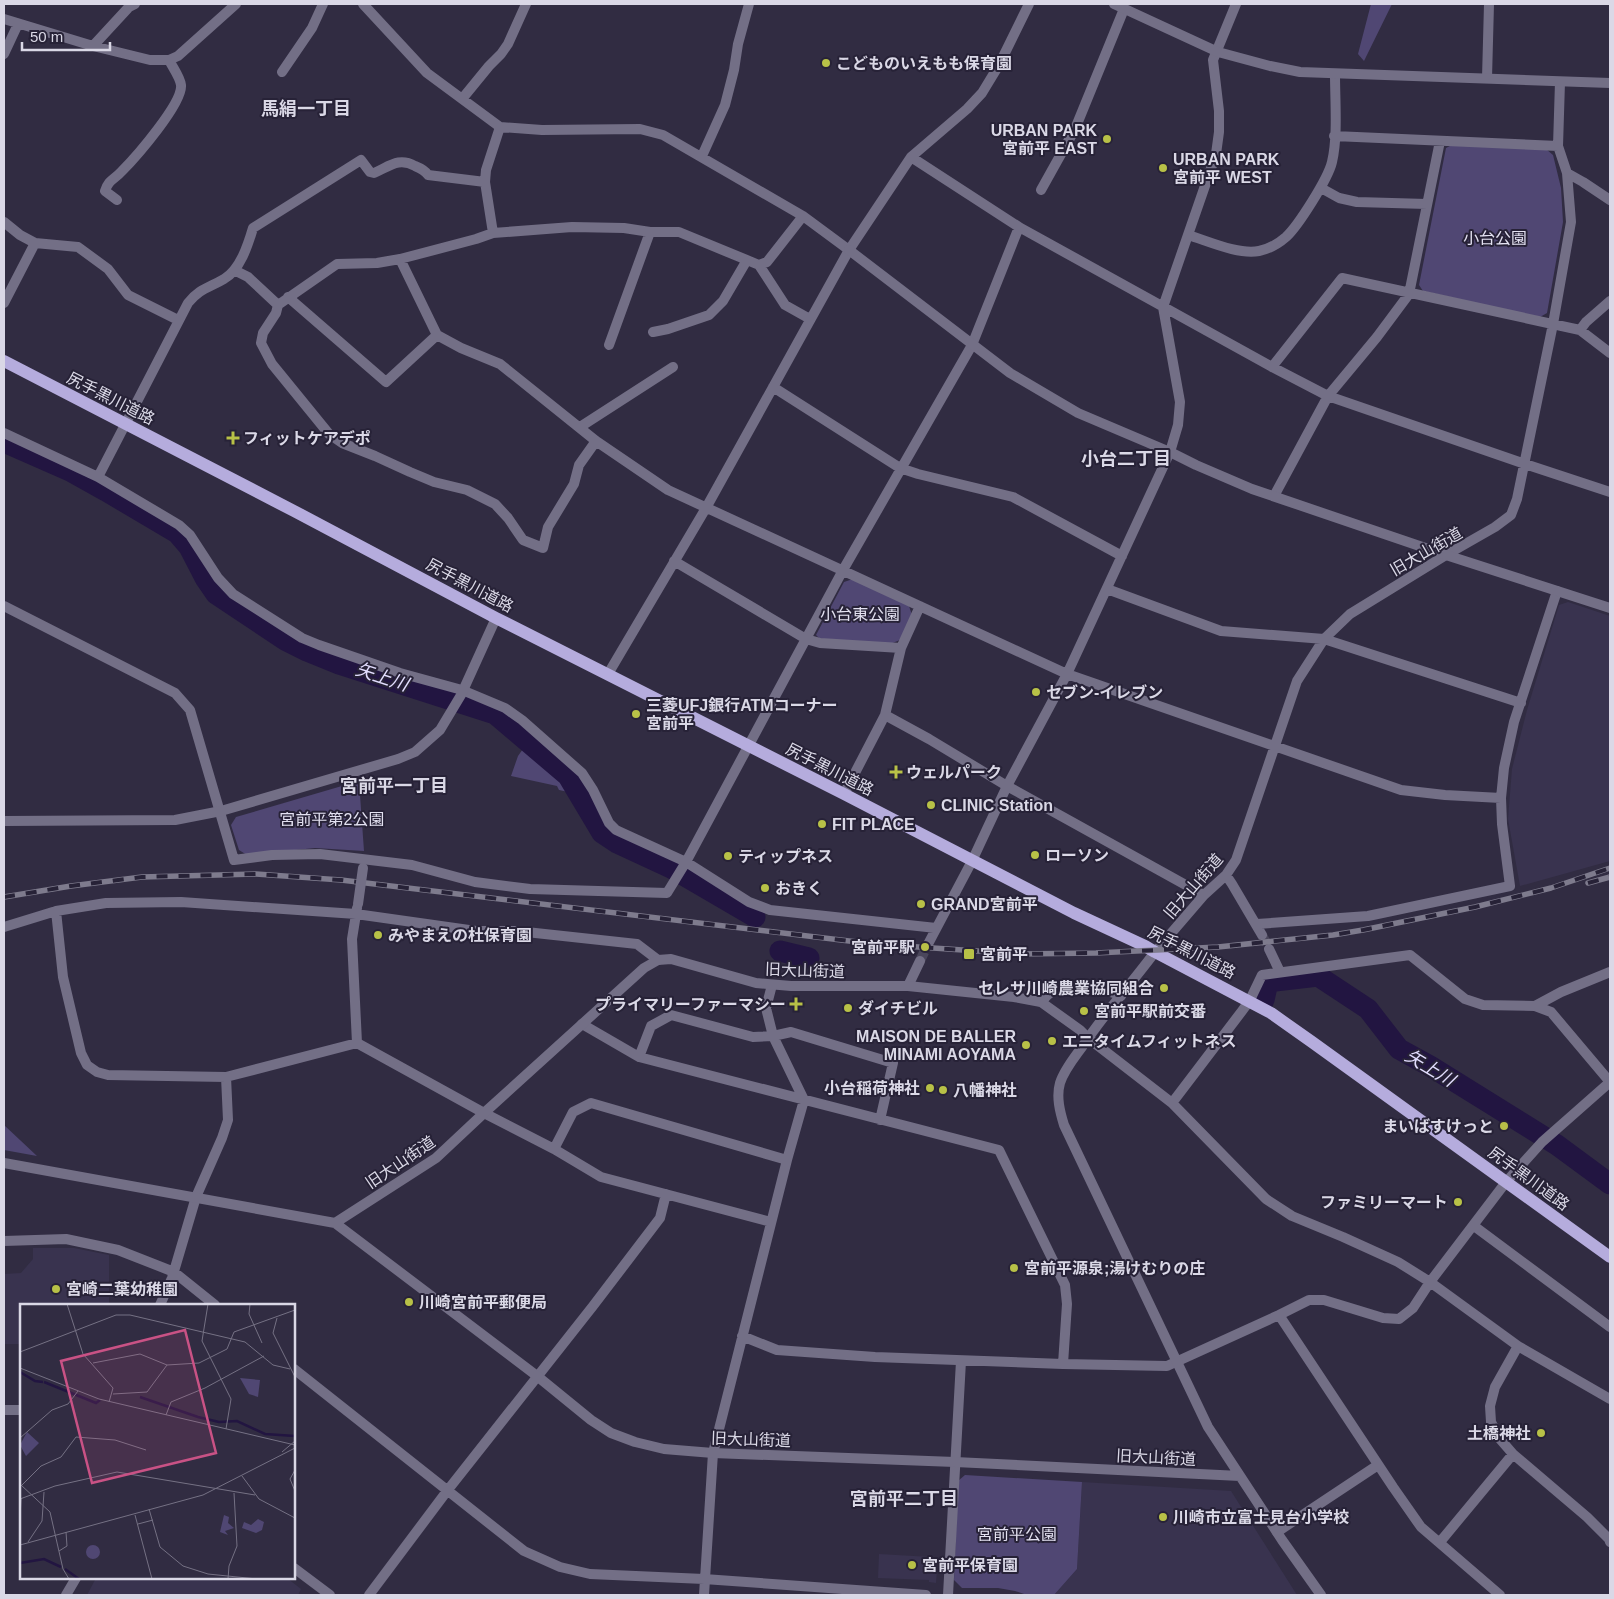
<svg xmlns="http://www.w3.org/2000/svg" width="1614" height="1599" font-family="Helvetica,'Noto Sans JP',sans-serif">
	<rect width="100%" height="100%" fill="#312c42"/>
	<path fill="#39334f" d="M 1568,602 L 1610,616 L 1610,861 L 1520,886 L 1508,819 L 1512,769 L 1527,710 L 1559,605 Z
		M 33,1248 L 74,1248 L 109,1255 L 109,1305 L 21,1305 L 21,1344 L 4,1344 L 4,1274 L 21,1273 L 33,1259 Z
		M 1082,1482 L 1231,1491 L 1297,1595 L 1054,1595 L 1077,1569 Z
		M 879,1554 L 931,1557 L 930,1569 L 937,1570 L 936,1583 L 929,1582 L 929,1580 L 878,1578 Z
		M 90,1578 L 287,1578 L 301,1589 L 298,1595 L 87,1595 L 95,1580 Z"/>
	<path fill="#504773" d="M 1371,4 L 1392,4 L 1364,61 L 1358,54 Z
		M 1452,145 L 1546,149 L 1553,155 L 1561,188 L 1563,222 L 1547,313 L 1540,317 L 1423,291 L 1419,285 L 1446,148 Z
		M 853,579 L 909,606 L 912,615 L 900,640 L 890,644 L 821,640 L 816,635 L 844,582 Z
		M 525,746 L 566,778 L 573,793 L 559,790 L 557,786 L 511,776 L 518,756 Z
		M 359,781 L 364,851 L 315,848 L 247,855 L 239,850 L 231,825 L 236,817 Z
		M 4,1125 L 37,1156 L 4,1150 Z
		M 965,1475 L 1082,1482 L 1077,1569 L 1054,1595 L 1027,1595 L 1015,1591 L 998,1588 L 962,1588 L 954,1580 L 958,1481 Z"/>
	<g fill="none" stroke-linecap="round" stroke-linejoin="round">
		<path stroke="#221541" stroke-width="21" d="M 4,442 L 72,472 L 106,491 L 177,533 L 189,547 L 205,578 L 216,594 L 285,640 L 307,651 L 339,664 L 495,714 L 568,776 L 602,833 L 617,843 L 671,868 L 755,917
			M 780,951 L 809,958
			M 1264,1000 L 1268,982 L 1318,976 L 1368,1009 L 1399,1049 L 1430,1066 L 1557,1145 L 1610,1184"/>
		<path stroke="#4a465b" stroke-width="10" stroke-dasharray="10 5" stroke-linecap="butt" d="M 1262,935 L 1269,949
			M 920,961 L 927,946"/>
		<path stroke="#736f86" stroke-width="10" d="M 363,4 L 427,73 L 500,127 L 542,130 L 640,129 L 663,135 L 803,216 L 849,250
			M 4,19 L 93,46 L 150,60 L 169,60 L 178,56 L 236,4
			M 93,46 L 129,7 L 135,4
			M 4,54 L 18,24
			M 282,72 L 312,28 L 323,4
			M 1487,78 L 1489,4
			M 462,99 L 489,66 L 501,54 L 508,44 L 526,4
			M 1334,136 L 1558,146
			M 702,156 L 725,105 L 734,70 L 738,44 L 749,4
			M 911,157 L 1019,227 L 1272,367 L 1328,396 L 1525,464 L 1610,492
			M 1567,173 L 1583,182 L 1610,200
			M 1321,188 L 1339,198 L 1357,202 L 1427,204
			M 1041,190 L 1075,129 L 1124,9
			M 117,200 L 105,191 C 109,179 114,180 122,171 C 136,157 183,103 181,85 C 180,77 173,68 169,60
			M 4,222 L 20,235 L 35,243 L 78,247 L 108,269 L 128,295 L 178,320
			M 493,233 L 485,182 L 486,170 L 500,127
			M 1188,235 C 1208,241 1238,255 1259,251 C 1269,249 1278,244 1286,237 C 1298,226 1328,179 1332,162 C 1338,137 1335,101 1335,74
			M 400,259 L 437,335 L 461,348 L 500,364 L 596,441 L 668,490 L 1067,674 L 1401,790 L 1445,795 L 1501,798
			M 759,265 L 767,262 L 803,216
			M 234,270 L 248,277 L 278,305
			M 288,297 L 386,382 L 437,335
			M 4,303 L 35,243
			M 1580,330 L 1610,353
			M 653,332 L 668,329 L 709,315 L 723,301 L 747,260
			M 609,345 L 650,232
			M 1272,367 L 1342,278 L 1580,330 L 1586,322 L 1610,301
			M 773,387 L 900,468 L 918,474 L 1013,497 L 1122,556
			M 580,427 L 673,367
			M 4,433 L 98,477 L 179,525 L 190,535 L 218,578 L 233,594 L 302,638 L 319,645 L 400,673 L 462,690 L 505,708 L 522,720 L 582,773 L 593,790 L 609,823 L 616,830 L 686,862 L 749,902 L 770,910 L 936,928
			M 596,441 L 579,465 L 574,484 L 548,527 L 543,548 L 523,540 L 508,518 L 495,504 L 467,490 L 434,482 L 410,472 L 375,456 L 342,443 L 329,434 L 272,364 L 261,343 L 263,333 L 276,313 L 278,305 L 337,264 L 377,263 L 400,259 L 476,239 L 493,233 L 572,227 L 624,228 L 650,232 L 679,232 L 759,265 L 785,305 L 810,319
			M 98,477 L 188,303 C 200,288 209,288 224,279 C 240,270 248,245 253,228 L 361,160 L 370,172 L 374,173 C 390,166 399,157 415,166 C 420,168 425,170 428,175 L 485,182
			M 1274,496 L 1328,396 L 1377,337 L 1409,294 L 1440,141
			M 674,561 L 806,639 L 820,643 L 901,648
			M 1107,589 L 1221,631 L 1324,639 L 1521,703
			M 4,606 L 175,693 L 190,710 L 234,860 L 272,855 L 320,854 L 412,865 L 475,882 L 530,889 L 667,893 L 686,862 L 843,570 L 972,345 L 1019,227
			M 608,674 L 706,508 L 849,250 L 911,157 L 967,109 L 982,93 L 999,65 L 1029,4
			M 885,715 L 929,739 L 1007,786 L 1204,895
			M 844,794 L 885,715 L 901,648 L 920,606
			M 1226,875 L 1232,884 L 1262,935
			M 56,911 L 63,977 L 81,1053 L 87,1065 L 97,1072 L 108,1075 L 226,1077 L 357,1043 L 484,1113 L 554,1149 L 601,1177 L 771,1222
			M 1257,924 L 1368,916 L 1510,886 L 1502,824 L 1501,798 L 1504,768 L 1514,722 L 1557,591
			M 4,927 L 56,911 L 106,903 L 181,902 L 356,914 L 476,931 L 517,931 L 637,944 L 658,960
			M 927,946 L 972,861 L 1007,786 L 1067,674 L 1170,452 L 1178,425 L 1180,402 L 1163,307 L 1216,154 L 1219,132 L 1219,111 L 1213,60 L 1236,4
			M 1269,949 L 1280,972
			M 1155,952 L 1204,895 L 1226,875 L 1236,860 L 1297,681 L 1324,639 L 1350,614 L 1446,555 L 1495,527 L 1511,515 L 1517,499 L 1553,324 L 1571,222 L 1567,173 L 1558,146 L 1560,82
			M 908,986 L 920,961
			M 1041,1002 C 1046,997 1051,990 1059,988 C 1074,984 1107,989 1121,996
			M 1535,1006 L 1561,992 L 1610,972
			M 582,1024 L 639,1057 L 999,1150 L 1065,1285 L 1067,1304 L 1063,1364
			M 1088,1038 L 1172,1103 L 1266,1199 L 1292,1216 L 1343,1237 L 1398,1262 L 1430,1282 L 1518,1346 L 1610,1399
			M 357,1043 L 352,939 L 357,908
			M 639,1057 L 651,1026 L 671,1015 L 753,1037 L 773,1036 L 791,1032 L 893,1063 L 880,1120
			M 1172,1103 L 1242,1011 L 1250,1000 L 1262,975 L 1410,955 L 1465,999 L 1483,1005 L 1535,1006 L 1551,1012 L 1610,1082
			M 554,1149 L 573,1112 L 591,1103 L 787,1160
			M 1474,1226 L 1610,1327
			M 4,1241 L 66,1239 L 118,1250 L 174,1272 L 215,1305
			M 160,1305 L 172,1278 L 196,1197 L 222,1138 L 228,1120 L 226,1077
			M 1279,1315 L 1393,1487 L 1421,1527 L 1500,1595
			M 742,1336 L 777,1350 L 875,1357 L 1063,1364 L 1167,1366 L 1279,1315 L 1309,1300 L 1324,1300 L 1383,1318 L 1399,1319 L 1413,1308 L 1430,1282 L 1506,1182
			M 1518,1346 L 1495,1387 L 1490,1406 L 1491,1422 L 1500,1439 L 1513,1454 L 1587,1517 L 1609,1539 L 1610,1542
			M 294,1369 L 524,1551 L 560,1567 L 590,1574 L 704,1579 L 926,1595
			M 4,1410 L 21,1410
			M 1277,1532 L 1378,1465
			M 1440,1542 L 1513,1454
			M 294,1568 L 330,1595
			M 66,1595 L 76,1578
			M 369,1595 L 447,1491 L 593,1306 L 660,1218 L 666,1194
			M 704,1595 L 713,1453 L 787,1160 L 804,1100 L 773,1036 L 766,1008 L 772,985
			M 948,1595 L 961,1361"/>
		<path stroke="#736f86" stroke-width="10" d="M 1114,4 L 1218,52 L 1270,66 L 1300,72 L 1610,83
			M 849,250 L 1010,373 L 1078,413 L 1170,452 L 1196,465 L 1252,489 L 1446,555 L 1610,608
			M 4,821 L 175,820 L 221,811 L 398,759 L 415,752 L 440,730 L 461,695 L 496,618
			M 1155,952 C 1131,984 1104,1014 1082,1047 C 1074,1058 1064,1070 1060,1083 C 1056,1097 1060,1112 1064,1125 L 1208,1427 L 1282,1540 L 1321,1595
			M 4,1163 L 335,1223 L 537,1376 L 591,1420 L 611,1433 L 635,1442 L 664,1449 L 713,1453 L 955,1462 L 1240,1476
			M 1506,1182 L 1542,1142 L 1610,1082
			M 335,1223 L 436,1158 L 484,1113 L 644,968 L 658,960 L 671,959 L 756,983 L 791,986 L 908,986 L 1014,997 L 1041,1002 L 1080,1030 L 1088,1038"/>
		<path stroke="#b5acdd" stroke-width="12" d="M 4,361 L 294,511 L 496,618 L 844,794 L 1074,913 L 1145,946 L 1155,952 L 1271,1013 L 1312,1042 L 1610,1257"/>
		<defs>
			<path id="rail" d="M 1588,883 L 1610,877
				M 4,897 L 71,886 L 142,877 L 256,874 L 341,880 L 874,944 L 1020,954 L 1096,953 L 1218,947 L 1333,935 L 1363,930 L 1475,907 L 1551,888 L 1610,868"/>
		</defs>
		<use href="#rail" stroke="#7e7b8d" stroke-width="5.5"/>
		<use href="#rail" stroke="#272237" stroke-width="4" stroke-dasharray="11" stroke-linecap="butt"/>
		<path stroke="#736f86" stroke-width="10" d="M 358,904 L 363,868"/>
	</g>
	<g fill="#b8c147" stroke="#272237" stroke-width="2">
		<circle cx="826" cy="63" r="5"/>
		<circle cx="1107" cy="139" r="5"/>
		<circle cx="1163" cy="168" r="5"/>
		<path d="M230.5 430.5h5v5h5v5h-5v5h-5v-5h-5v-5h5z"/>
		<circle cx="1036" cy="692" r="5"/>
		<circle cx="636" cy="714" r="5"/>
		<path d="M893.5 764.5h5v5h5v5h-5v5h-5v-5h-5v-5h5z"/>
		<circle cx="931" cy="805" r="5"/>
		<circle cx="822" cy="824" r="5"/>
		<circle cx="1035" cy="855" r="5"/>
		<circle cx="728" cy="856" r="5"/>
		<circle cx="765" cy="888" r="5"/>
		<circle cx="921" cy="904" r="5"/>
		<circle cx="378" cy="935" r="5"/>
		<circle cx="925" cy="947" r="5"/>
		<rect x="963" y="948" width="12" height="12" rx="2.5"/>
		<circle cx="1164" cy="988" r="5"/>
		<path d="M793.5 996.5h5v5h5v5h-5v5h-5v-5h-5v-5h5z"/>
		<circle cx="848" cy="1008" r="5"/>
		<circle cx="1084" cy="1011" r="5"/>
		<circle cx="1052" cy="1041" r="5"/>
		<circle cx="1026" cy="1045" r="5"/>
		<circle cx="930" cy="1088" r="5"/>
		<circle cx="943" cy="1090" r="5"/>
		<circle cx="1504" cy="1126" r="5"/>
		<circle cx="1458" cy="1202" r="5"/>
		<circle cx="1014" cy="1268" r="5"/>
		<circle cx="56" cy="1289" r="5"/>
		<circle cx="409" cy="1302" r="5"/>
		<circle cx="1541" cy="1433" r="5"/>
		<circle cx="1163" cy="1517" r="5"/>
		<circle cx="912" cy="1565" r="5"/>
	</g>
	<g text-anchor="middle" stroke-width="4" stroke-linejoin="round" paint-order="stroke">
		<g font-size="16" font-weight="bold" fill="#dad8e6" stroke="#272237" text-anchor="start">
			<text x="836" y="69">こどものいえもも保育園</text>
			<text x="1097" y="136" text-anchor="end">URBAN PARK<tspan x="1097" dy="18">宮前平 EAST</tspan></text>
			<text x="1173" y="165">URBAN PARK<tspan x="1173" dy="18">宮前平 WEST</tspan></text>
			<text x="243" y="444">フィットケアデポ</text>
			<text x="1046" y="698">セブン-イレブン</text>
			<text x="646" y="711">三菱UFJ銀行ATMコーナー<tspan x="646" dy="18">宮前平</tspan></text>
			<text x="906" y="778">ウェルパーク</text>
			<text x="941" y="811">CLINIC Station</text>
			<text x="832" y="830">FIT PLACE</text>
			<text x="1045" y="861">ローソン</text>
			<text x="738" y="862">ティップネス</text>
			<text x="775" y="894">おきく</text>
			<text x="931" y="910">GRAND宮前平</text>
			<text x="388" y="941">みやまえの杜保育園</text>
			<text x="915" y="953" text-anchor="end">宮前平駅</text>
			<text x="980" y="960">宮前平</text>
			<text x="1154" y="994" text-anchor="end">セレサ川崎農業協同組合</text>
			<text x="786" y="1010" text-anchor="end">プライマリーファーマシー</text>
			<text x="858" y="1014">ダイチビル</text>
			<text x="1094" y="1017">宮前平駅前交番</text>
			<text x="1016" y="1042" text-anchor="end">MAISON DE BALLER<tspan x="1016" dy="18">MINAMI AOYAMA</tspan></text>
			<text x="1062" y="1047">エニタイムフィットネス</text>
			<text x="920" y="1094" text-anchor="end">小台稲荷神社</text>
			<text x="953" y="1096">八幡神社</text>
			<text x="1494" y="1132" text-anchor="end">まいばすけっと</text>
			<text x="1448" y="1208" text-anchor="end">ファミリーマート</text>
			<text x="1024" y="1274">宮前平源泉;湯けむりの庄</text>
			<text x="66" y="1295">宮崎二葉幼稚園</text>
			<text x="419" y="1308">川崎宮前平郵便局</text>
			<text x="1531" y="1439" text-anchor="end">土橋神社</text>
			<text x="1173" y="1523">川崎市立富士見台小学校</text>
			<text x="922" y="1571">宮前平保育園</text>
		</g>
		<g font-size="16" fill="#e3e1f1" stroke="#272237">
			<text x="1495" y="244">小台公園</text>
			<text x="860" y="620">小台東公園</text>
			<text x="332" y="825">宮前平第2公園</text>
			<text x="1017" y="1540">宮前平公園</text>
		</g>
		<g font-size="16" fill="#dad8e6" stroke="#272237">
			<text transform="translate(111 398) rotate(27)" y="6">尻手黒川道路</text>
			<text transform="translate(1426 551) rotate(-30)" y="6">旧大山街道</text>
			<text transform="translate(470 585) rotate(28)" y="6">尻手黒川道路</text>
			<text transform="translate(830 769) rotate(27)" y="6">尻手黒川道路</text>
			<text transform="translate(1193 886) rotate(-49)" y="6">旧大山街道</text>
			<text transform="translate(1192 952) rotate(27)" y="6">尻手黒川道路</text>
			<text transform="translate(805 970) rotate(2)" y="6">旧大山街道</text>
			<text transform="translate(400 1162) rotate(-34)" y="6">旧大山街道</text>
			<text transform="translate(1529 1178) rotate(36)" y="6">尻手黒川道路</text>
			<text transform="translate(751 1439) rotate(2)" y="6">旧大山街道</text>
			<text transform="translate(1156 1457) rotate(3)" y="6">旧大山街道</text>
		</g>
		<g font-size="18" font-weight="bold" fill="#dad8e6" stroke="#272237">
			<text x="306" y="115">馬絹一丁目</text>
			<text x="1126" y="465">小台二丁目</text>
			<text x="394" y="792">宮前平一丁目</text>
			<text x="904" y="1505">宮前平二丁目</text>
		</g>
		<g font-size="18" font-style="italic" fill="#e3deff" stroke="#272237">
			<text transform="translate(382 677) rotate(18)" y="6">矢上川</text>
			<text transform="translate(1430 1068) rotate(31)" y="6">矢上川</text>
		</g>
	</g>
	<g transform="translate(20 1304)">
		<rect width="275" height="275" fill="#312c42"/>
		<path d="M 220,74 L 240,76 L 238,93 L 229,90 ZM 7,128 L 19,139 L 6,152 L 0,141 ZM 204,211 L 209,213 L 208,219 L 214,224 L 205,227 L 208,231 L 200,228 ZM 238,215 L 244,218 L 242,226 L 236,229 L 222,224 L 224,218 L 231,221 ZM66 248a7 7 0 1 1 14 0a7 7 0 1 1-14 0Z" fill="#504773"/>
		<path fill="none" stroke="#221541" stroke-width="2.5" d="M 0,68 L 15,77 L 23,78M 24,78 L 76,99 L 80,96M 120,93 L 178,113 L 199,118 L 217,117 L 245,130 L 275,132M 0,259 L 24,255 L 41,263M 45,265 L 59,275"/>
		<path fill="none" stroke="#757184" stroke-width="1" d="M 47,0 L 63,50 L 93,84 L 89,98M 188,0 L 182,37 L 211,95 L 206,125M 230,0 L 229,10 L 242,39M 257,14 L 253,29 L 275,73M 0,48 L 96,11 L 110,11 L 225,38 L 253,61 L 270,65M 73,59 L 120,50 L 147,61 L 179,59 L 207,45 L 214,28 L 275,6M 0,64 L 79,95 L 275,141M 93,90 L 127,88 L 147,61M 146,111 L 151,98 L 185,84 L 244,52M 0,134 L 32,106 L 48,100 L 58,87M 262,148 L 275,137M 275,166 L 270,175 L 275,187M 222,172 L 239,195 L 275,214M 1,181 L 30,208 L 43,265 L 49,275M 2,181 L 21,162 L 41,153 L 56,133 L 95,136 L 126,146M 0,195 L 35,182 L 97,168 L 235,191M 129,205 L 140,243 L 163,262 L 188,270 L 237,275M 115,211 L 132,275M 0,214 L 1,195M 118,220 L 133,216M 8,238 L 22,217 L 24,188M 0,241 L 183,191 L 275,144M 39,247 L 47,242 L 46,228M 208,275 L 209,262 L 217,242 L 214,189"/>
		<path fill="#c95285" fill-opacity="0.15" stroke="#c95285" stroke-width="2.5" d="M 165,26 L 196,149 L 72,179 L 41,57 Z"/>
		<rect width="275" height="275" fill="none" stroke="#dad8e6" stroke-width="2.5"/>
	</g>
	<rect width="1614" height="1599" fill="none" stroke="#dad8e6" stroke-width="10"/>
	<path d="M22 42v8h88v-8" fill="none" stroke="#dad8e6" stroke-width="2.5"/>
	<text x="30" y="42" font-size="15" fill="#dad8e6" stroke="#272237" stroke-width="4" paint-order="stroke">50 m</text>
</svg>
